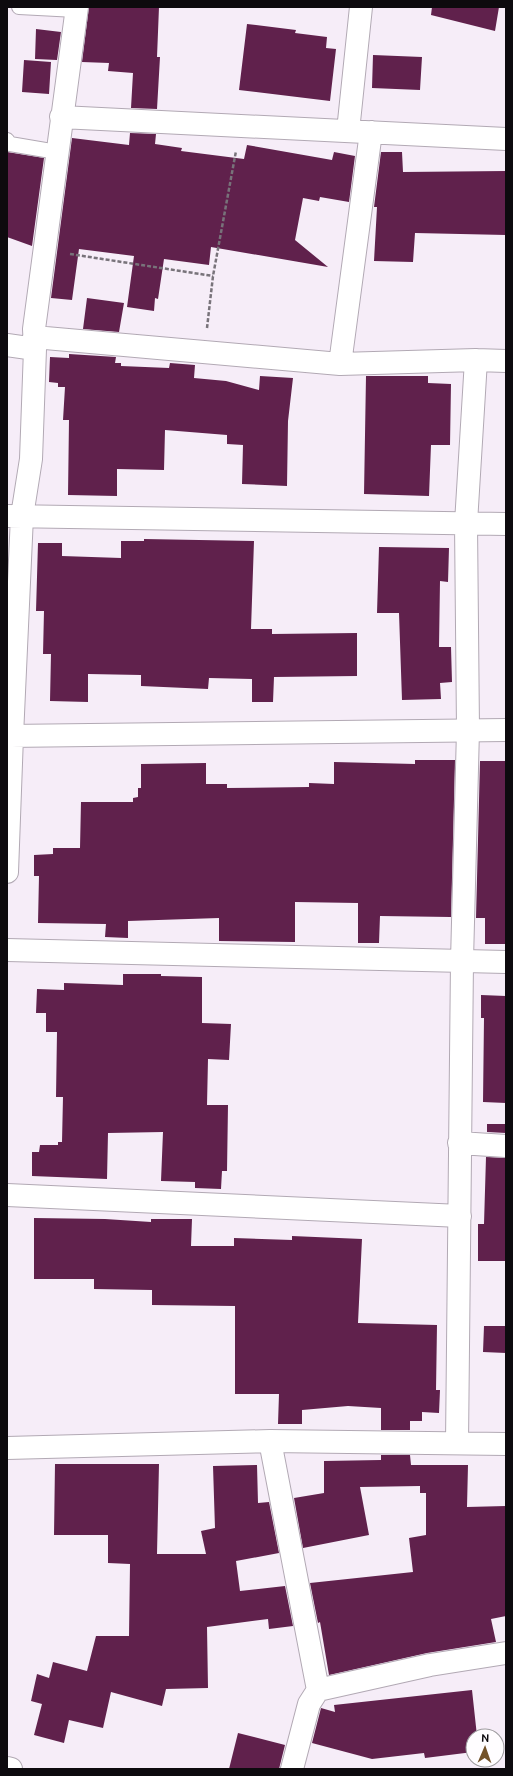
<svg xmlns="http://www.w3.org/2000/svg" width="513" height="1776" font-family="Ubuntu,sans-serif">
	<rect width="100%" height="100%" fill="#f6edf8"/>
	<path fill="#60214c" d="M 89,7 L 159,7 L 157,57 L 160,57 L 157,109 L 131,108 L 133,73 L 108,71 L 109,63 L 82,62 Z
		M 432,7 L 499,7 L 495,31 L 431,15 Z
		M 247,24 L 296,30 L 295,33 L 327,37 L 326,48 L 336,49 L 330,101 L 239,90 Z
		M 36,29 L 61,32 L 57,60 L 35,59 Z
		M 373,55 L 422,57 L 420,90 L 372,88 Z
		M 24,60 L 51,62 L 49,94 L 22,92 Z
		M 130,133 L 156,134 L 155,144 L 182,148 L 181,151 L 244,159 L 247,145 L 332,160 L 334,152 L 355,156 L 349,202 L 320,197 L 319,201 L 303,198 L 295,240 L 328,267 L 211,247 L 209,265 L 164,259 L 158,299 L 155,298 L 154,311 L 127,307 L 134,256 L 79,249 L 72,300 L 51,298 L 72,138 L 129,145 Z
		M 7,152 L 44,158 L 32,246 L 7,237 Z
		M 381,152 L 402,152 L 403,172 L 506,171 L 506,235 L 415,233 L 413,262 L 374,261 L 377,207 L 374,207 Z
		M 87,298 L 124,303 L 119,332 L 83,329 Z
		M 69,354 L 116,357 L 115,363 L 121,363 L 121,366 L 169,368 L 170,363 L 195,365 L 194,378 L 226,381 L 259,390 L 260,376 L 293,378 L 288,421 L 287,486 L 242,484 L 243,445 L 227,444 L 227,435 L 165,430 L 164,470 L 117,469 L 117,496 L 68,495 L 69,420 L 63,420 L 65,387 L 58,387 L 58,383 L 49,382 L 50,357 L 69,358 Z
		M 366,376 L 428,376 L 428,383 L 451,384 L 450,445 L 431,445 L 429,496 L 364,494 Z
		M 144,539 L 254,541 L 251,629 L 272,629 L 272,634 L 357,633 L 357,676 L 274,677 L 273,702 L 252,702 L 252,679 L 209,678 L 208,689 L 141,686 L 141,675 L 88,674 L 88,702 L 50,701 L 51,654 L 43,654 L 44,611 L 36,611 L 38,543 L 62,543 L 62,556 L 121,558 L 121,541 L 144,541 Z
		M 379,547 L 449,548 L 448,582 L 440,581 L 439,647 L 451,647 L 452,682 L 440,683 L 441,699 L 402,700 L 399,613 L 377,613 Z
		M 415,760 L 455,760 L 451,917 L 380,916 L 379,943 L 358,943 L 358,903 L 295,902 L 295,942 L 219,941 L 219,918 L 128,921 L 128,938 L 105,937 L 106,924 L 38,923 L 39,876 L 34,876 L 34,855 L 53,854 L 53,848 L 80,848 L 81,802 L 133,802 L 133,798 L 138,797 L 138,788 L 141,788 L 141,764 L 206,763 L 206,784 L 227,784 L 227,788 L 309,787 L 309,783 L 334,784 L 334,762 L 415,764 Z
		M 480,761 L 506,761 L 506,944 L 485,944 L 485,918 L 476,918 Z
		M 123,974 L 161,974 L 161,976 L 202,977 L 202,1023 L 231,1024 L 229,1060 L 208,1059 L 207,1105 L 228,1105 L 227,1171 L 222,1171 L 221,1189 L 195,1188 L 195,1182 L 161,1181 L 163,1132 L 108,1133 L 107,1179 L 32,1176 L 32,1152 L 39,1152 L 40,1145 L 58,1145 L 58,1142 L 62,1142 L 63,1097 L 56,1097 L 57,1032 L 46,1032 L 46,1013 L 36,1013 L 37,989 L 64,990 L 64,983 L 123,985 Z
		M 481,995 L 506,996 L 506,1103 L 483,1102 L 484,1018 L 481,1018 Z
		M 487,1124 L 506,1124 L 506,1133 L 487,1132 Z
		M 486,1157 L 506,1158 L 506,1261 L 478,1261 L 478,1224 L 484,1224 Z
		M 34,1218 L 105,1219 L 151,1222 L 151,1219 L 192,1219 L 191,1246 L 234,1246 L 234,1238 L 292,1240 L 292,1236 L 362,1239 L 358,1323 L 437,1325 L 436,1390 L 440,1390 L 439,1413 L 422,1412 L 422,1421 L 410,1421 L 410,1430 L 381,1430 L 381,1408 L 348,1406 L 302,1410 L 302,1424 L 278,1424 L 279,1394 L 235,1394 L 235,1306 L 152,1305 L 152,1290 L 94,1289 L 94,1279 L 34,1279 Z
		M 484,1326 L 506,1326 L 506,1353 L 483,1352 Z
		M 381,1455 L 410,1455 L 411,1465 L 468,1465 L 467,1507 L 506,1506 L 506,1616 L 491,1619 L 496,1642 L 427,1653 L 329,1675 L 320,1622 L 318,1623 L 310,1583 L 413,1572 L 409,1538 L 426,1535 L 426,1493 L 420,1493 L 420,1486 L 360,1487 L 369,1535 L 303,1548 L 294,1498 L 324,1493 L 324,1461 L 381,1460 Z
		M 55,1464 L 159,1464 L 157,1554 L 206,1554 L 201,1531 L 215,1528 L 213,1466 L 257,1465 L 258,1503 L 269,1502 L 279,1553 L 236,1561 L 240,1591 L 285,1586 L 293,1626 L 269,1629 L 268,1619 L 207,1627 L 208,1688 L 166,1689 L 162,1706 L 111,1692 L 103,1728 L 69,1720 L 64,1743 L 34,1735 L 42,1704 L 31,1701 L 37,1674 L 49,1678 L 53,1662 L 87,1671 L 96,1636 L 129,1636 L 130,1564 L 108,1563 L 108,1535 L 54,1535 Z
		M 472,1690 L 477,1736 L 473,1736 L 473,1752 L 425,1758 L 424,1753 L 372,1759 L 312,1743 L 321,1708 L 335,1712 L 334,1705 Z
		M 238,1733 L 285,1745 L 279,1769 L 229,1769 Z"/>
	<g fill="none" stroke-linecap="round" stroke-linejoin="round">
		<defs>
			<path id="lane" d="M 19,7 L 76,10
				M 7,140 L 10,144 L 57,152"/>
			<path id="street" d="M 61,117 L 506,139
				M 348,131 L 361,7
				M 34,337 L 340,364 L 476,360 L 506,361
				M 7,345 L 35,349
				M 340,364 L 371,132
				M 7,516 L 506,524
				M 12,736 L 22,516 L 31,459 L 35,349 L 34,329 L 77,7
				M 7,950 L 506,962
				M 459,1143 L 506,1146
				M 7,1195 L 460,1216
				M 270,1441 L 318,1690 L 309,1704 L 292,1769
				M 457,1443 L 462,961 L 468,730 L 466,523 L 476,360
				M 7,1448 L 270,1441 L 506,1444
				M 318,1690 L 430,1665 L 506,1653"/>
			<path id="secondary" d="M 7,736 L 506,730
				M 7,872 L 12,736
				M 7,1768 L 11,1769"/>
		</defs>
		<use href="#lane" stroke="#b2a9b4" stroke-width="16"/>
		<use href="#street" stroke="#b2a9b4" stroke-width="24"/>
		<use href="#secondary" stroke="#b2a9b4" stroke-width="24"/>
		<path stroke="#78737a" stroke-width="2.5" stroke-dasharray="4 2" stroke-linecap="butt" d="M 70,254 L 213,276
			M 207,328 L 213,276 L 236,151"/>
		<use href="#lane" stroke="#fff" stroke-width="14"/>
		<use href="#street" stroke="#fff" stroke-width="22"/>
		<use href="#secondary" stroke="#fff" stroke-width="22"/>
	</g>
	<rect width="513" height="1776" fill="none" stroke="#0d0a0e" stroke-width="16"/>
	<g transform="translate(485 1748) rotate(2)"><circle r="19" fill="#fffdff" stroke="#9e9c9f"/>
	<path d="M0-3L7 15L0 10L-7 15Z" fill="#735229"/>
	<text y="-6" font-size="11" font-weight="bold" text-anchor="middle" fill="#0d0a0e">N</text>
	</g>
</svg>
